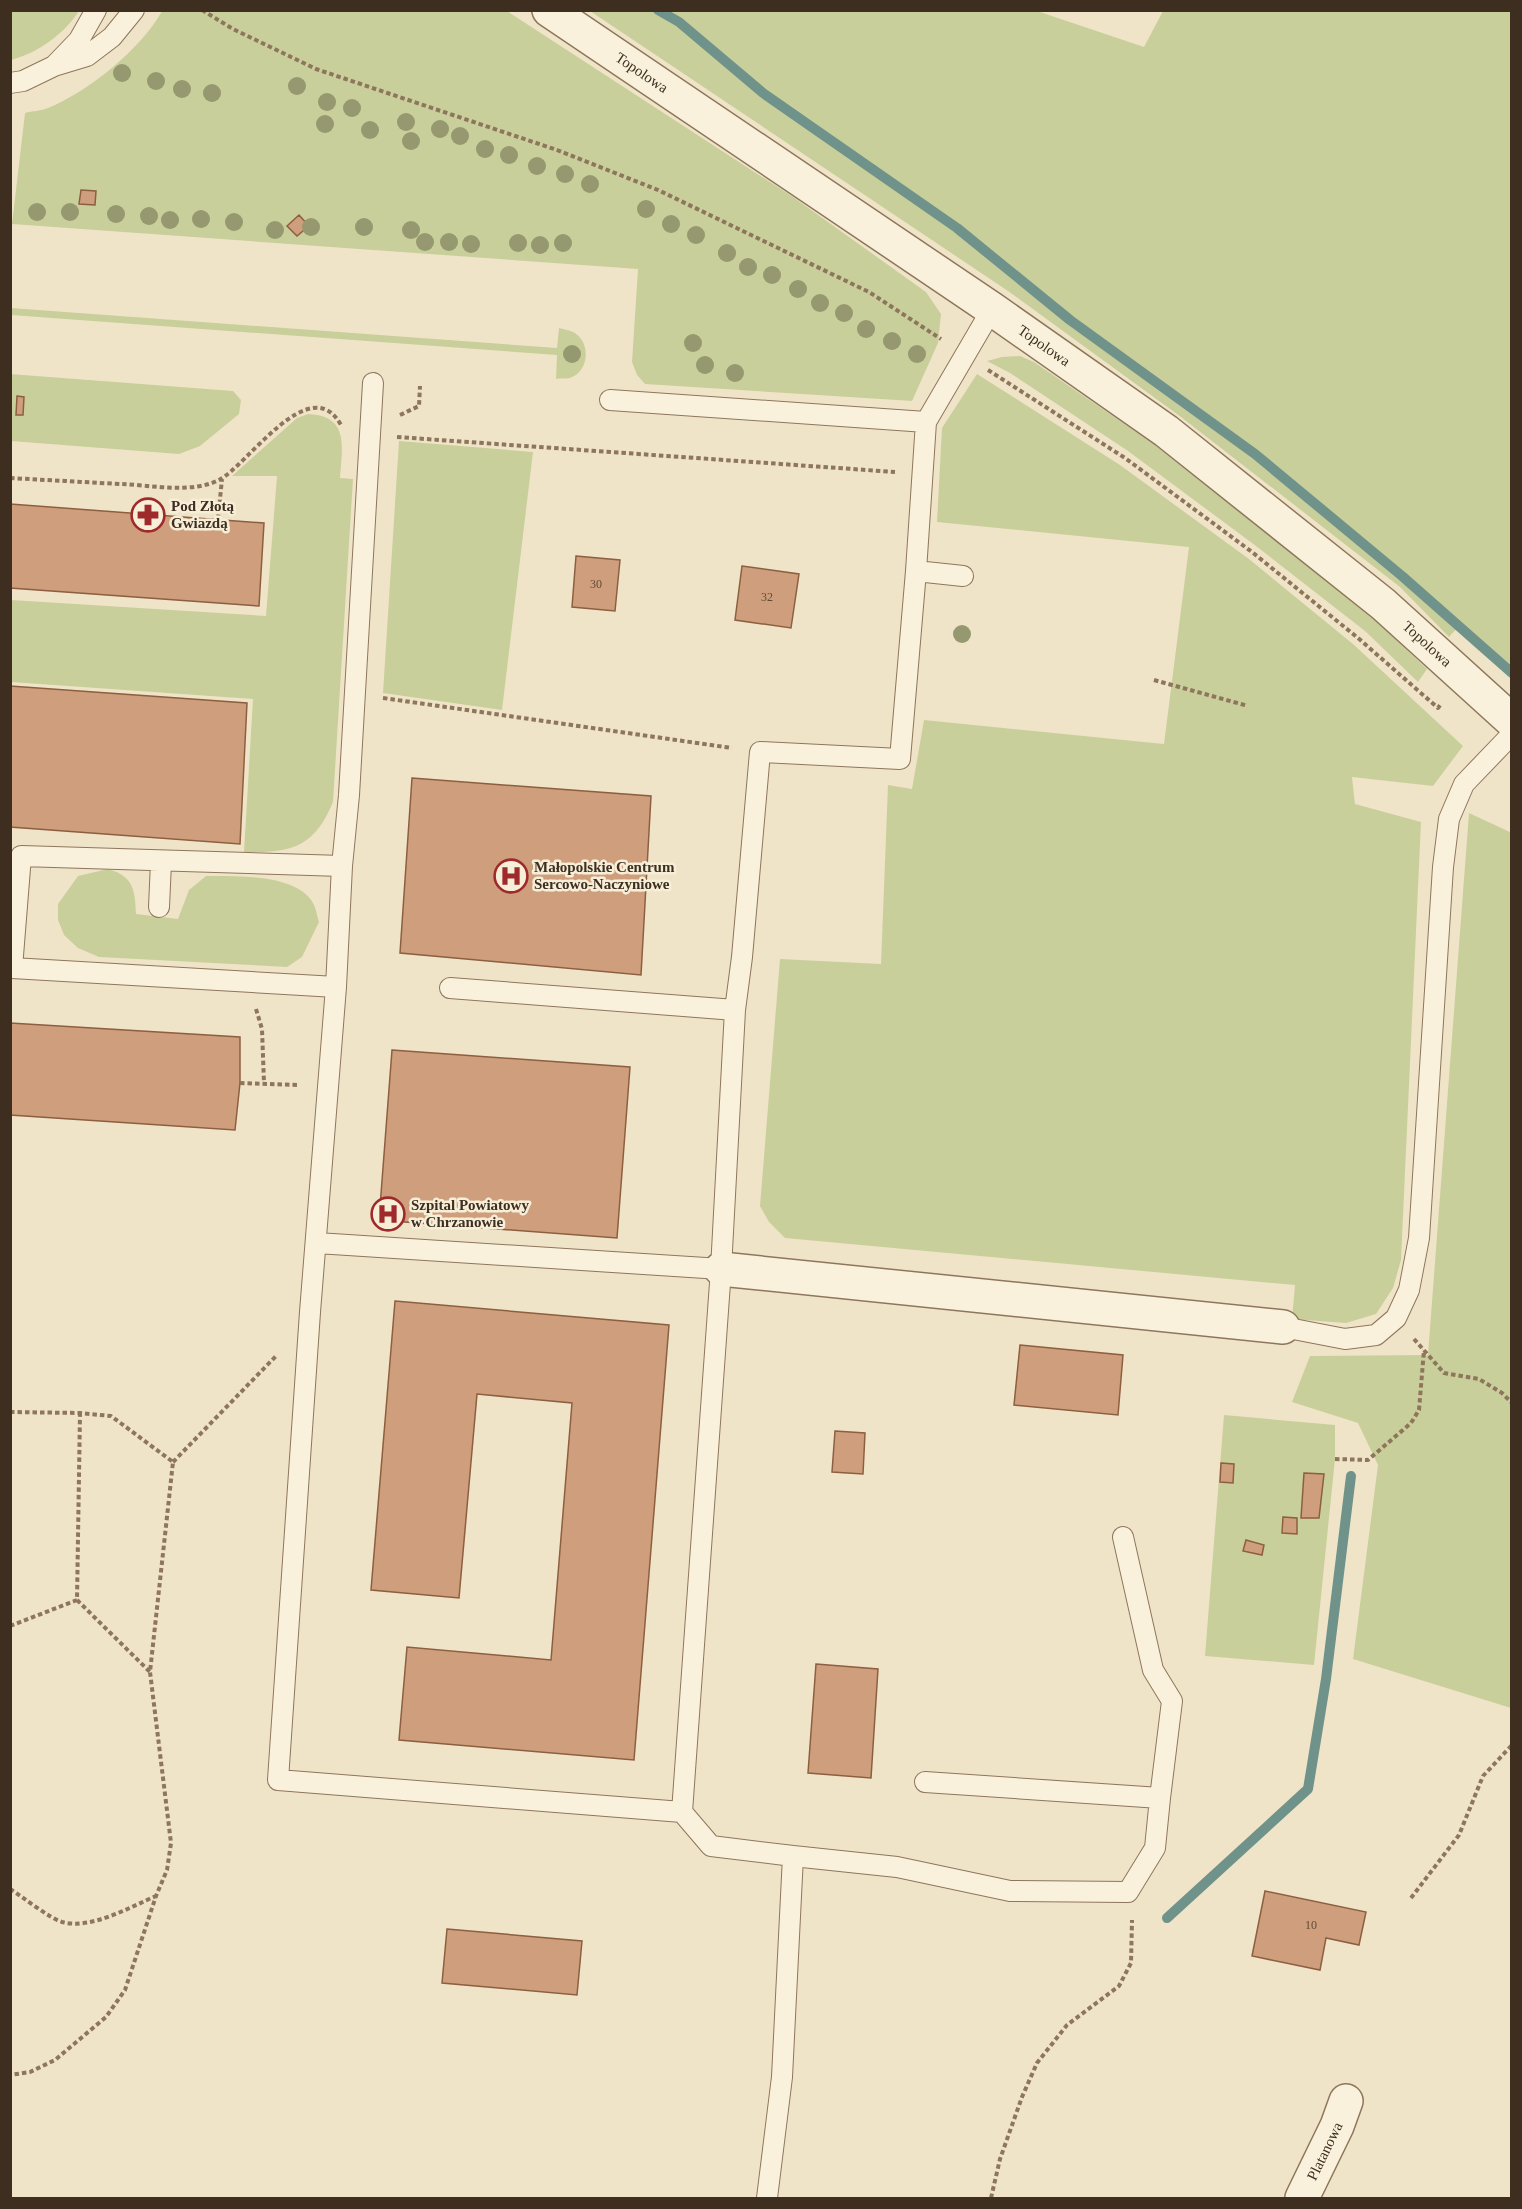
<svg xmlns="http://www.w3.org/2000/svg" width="1522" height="2209" font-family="'Times New Roman',serif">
	<rect width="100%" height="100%" fill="#f0e4c8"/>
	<path fill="#c9cf9b" d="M 11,10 L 79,10 L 79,11 C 64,34 38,53 11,60 Z
		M 162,11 L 507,11 L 793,197 L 926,292 L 941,314 L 938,343 L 912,401 L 645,384 L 637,375 L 632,362 L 638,269 L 12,224 L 25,113 C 32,111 41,111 48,108 C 88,92 141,49 162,11 Z
		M 590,11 L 1037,11 L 1144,47 L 1163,11 L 1511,11 L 1511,670 L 1461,624 L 1449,637 L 1400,587 L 1181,417 L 1008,291 Z
		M 11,308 L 557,348 L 559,328 C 563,329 569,330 573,332 C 591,341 590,371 570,378 C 566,379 560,378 556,379 L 557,355 L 11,315 Z
		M 1020,356 L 1034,362 L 1155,445 L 1374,619 L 1427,669 L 1418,682 L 1365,631 L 1256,546 L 1128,451 L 1010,373 L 987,361 L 1002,357 Z
		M 10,374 L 233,391 L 241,400 L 239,414 L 200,446 L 179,454 L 11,441 Z
		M 977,374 L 1120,465 L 1249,559 L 1353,644 L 1463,746 L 1433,786 L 1352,777 L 1355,804 L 1421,822 L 1401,1260 L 1393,1288 L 1376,1314 L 1346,1323 L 1292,1319 L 1295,1285 L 785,1238 L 769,1222 L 760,1206 L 780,959 L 881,964 L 888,785 L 912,789 L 924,720 L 1164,744 L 1189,547 L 937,522 L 942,428 Z
		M 308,414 C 350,416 342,447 340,478 L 353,479 L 333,802 C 314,848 291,853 244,852 L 253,699 L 11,682 L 11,600 L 266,616 L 277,476 L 232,476 L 297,418 Z
		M 399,441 L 533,452 L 502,710 L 383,693 Z
		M 1469,813 L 1512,833 L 1511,1708 L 1353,1659 L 1378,1465 L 1358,1423 L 1292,1402 L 1310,1356 L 1428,1355 Z
		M 108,869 C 134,876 135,891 136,914 L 178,919 L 189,890 L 206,876 C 236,876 297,874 313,903 C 316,908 317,916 319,922 L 302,957 L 287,967 L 99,957 L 78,948 L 64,935 L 58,920 L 58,904 L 78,876 Z
		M 1224,1415 L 1335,1425 L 1335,1459 L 1314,1665 L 1205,1656 Z"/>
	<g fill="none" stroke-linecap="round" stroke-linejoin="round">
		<path stroke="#6f938a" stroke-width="10" d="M 658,10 L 679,22 L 763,93 L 957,228 L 1070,320 L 1255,454 L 1402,576 L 1512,673
			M 1167,1918 L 1308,1789 L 1326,1679 L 1351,1476"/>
	</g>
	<path fill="#cf9f7d" stroke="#8d5f41" stroke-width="1.5" d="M 81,190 L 96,191 L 95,205 L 79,204 Z
		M 299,215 L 309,226 L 297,236 L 287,226 Z
		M 17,396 L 24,397 L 23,415 L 16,415 Z
		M 10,504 L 264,523 L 259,606 L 10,588 Z
		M 576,556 L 620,560 L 615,611 L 572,607 Z
		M 742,566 L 799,574 L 791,628 L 735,620 Z
		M 10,686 L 247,703 L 240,844 L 10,827 Z
		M 412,778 L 651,796 L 641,975 L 400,953 Z
		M 10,1023 L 240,1037 L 240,1083 L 235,1130 L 10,1115 Z
		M 392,1050 L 630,1067 L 617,1238 L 379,1220 Z
		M 395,1301 L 669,1325 L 634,1760 L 399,1740 L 407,1647 L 551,1660 L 572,1403 L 477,1394 L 459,1598 L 371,1590 Z
		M 1020,1345 L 1123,1355 L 1118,1415 L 1014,1405 Z
		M 835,1431 L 865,1433 L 863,1474 L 832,1472 Z
		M 1221,1463 L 1234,1464 L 1233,1483 L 1220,1482 Z
		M 1304,1473 L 1324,1474 L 1319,1518 L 1301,1518 Z
		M 1283,1517 L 1297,1518 L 1297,1534 L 1282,1533 Z
		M 1246,1540 L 1264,1545 L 1262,1555 L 1243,1551 Z
		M 816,1664 L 878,1669 L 871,1778 L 808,1773 Z
		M 1265,1891 L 1366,1912 L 1359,1945 L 1326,1938 L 1320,1970 L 1252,1956 Z
		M 447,1929 L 582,1941 L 577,1995 L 442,1983 Z"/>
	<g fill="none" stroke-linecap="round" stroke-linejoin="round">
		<defs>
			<path id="service" d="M 54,66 L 79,40 L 96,10
				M 10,83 L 23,81 L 54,66 L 87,56 L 112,37 L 134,10
				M 373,383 L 349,795 L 342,866 L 336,987 L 310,1312 L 278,1780 L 682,1812 L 721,1269
				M 610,400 L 926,422
				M 916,571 L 963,576
				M 159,907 L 161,862
				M 336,987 L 12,968 L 21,856 L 342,866
				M 450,988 L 735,1010
				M 317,1243 L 721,1269 L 735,1010 L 742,957 L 760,752 L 900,759 L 916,571 L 926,422 L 992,309
				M 1283,1327 L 1345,1339 L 1376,1335 L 1396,1318 L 1409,1290 L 1419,1238 L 1443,867 L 1449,819 L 1464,784 L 1512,734
				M 1123,1537 L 1153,1670 L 1172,1701 L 1160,1798
				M 682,1812 L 711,1846 L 793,1856 L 782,2077 L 767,2198
				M 793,1856 L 897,1867 L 1010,1891 L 1128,1892 L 1155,1848 L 1160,1798 L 925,1782"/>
			<g id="minor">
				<path d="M 721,1269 L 1283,1327"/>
				<path id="s1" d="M 1302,2198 L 1337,2126 L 1346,2101"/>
			</g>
			<g id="tertiary">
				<path id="s2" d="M 549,10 L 992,309 L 1166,431 L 1383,604 L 1512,721"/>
			</g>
		</defs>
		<use href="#service" stroke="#8d765c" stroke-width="22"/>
		<use href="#minor" stroke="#8d765c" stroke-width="36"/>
		<use href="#tertiary" stroke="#8d765c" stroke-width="36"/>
		<path stroke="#8d765c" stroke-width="4" stroke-dasharray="4.5 3" stroke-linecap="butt" d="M 202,10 L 233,29 L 316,69 L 557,150 L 658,190 L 869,292 L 941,339
			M 988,370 L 1125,458 L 1252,552 L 1358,638 L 1438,708 L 1441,704
			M 400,415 L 419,406 L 420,386
			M 397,437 L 895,472
			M 10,478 C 47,480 83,482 120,484 C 151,485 191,494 219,480 C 247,466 310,369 341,425
			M 218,519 L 222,479
			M 1154,680 L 1248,706
			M 383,698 L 732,748
			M 256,1009 L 262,1029 L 264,1083
			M 240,1083 L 299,1085
			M 1414,1339 L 1444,1373 L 1479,1379 L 1502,1393 L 1512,1403
			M 10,1412 L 80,1413 L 111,1416 L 173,1462 L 150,1672 L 171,1843 L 167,1870 L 156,1896 L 125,1990 L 106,2017 L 55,2060 L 30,2072 L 10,2075
			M 1335,1459 L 1368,1460 L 1411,1423 L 1419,1410 L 1424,1350
			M 173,1462 L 277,1355
			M 77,1600 L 150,1672
			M 10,1626 L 77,1600 L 80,1413
			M 10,1889 C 23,1897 49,1918 62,1922 C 91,1930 130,1907 156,1896
			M 1411,1898 L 1459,1835 L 1483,1776 L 1512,1745
			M 991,2198 L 1000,2159 L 1022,2097 L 1037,2063 L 1067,2025 L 1119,1986 L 1131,1963 L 1132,1920"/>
		<use href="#service" stroke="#faf1dc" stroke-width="20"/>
		<use href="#minor" stroke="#faf1dc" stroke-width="33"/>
		<use href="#tertiary" stroke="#faf1dc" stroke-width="33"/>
	</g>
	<g fill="#96986f">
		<circle cx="122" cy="73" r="9"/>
		<circle cx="156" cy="81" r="9"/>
		<circle cx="297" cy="86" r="9"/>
		<circle cx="182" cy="89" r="9"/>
		<circle cx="212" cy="93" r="9"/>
		<circle cx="327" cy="102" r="9"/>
		<circle cx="352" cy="108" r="9"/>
		<circle cx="406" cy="122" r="9"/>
		<circle cx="325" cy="124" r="9"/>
		<circle cx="440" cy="129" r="9"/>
		<circle cx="370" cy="130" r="9"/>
		<circle cx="460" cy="136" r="9"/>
		<circle cx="411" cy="141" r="9"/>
		<circle cx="485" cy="149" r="9"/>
		<circle cx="509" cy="155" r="9"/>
		<circle cx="537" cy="166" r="9"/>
		<circle cx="565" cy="174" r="9"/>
		<circle cx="590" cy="184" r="9"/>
		<circle cx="646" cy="209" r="9"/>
		<circle cx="37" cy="212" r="9"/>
		<circle cx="70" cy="212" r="9"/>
		<circle cx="116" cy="214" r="9"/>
		<circle cx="149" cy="216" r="9"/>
		<circle cx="201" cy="219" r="9"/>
		<circle cx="170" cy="220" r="9"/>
		<circle cx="234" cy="222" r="9"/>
		<circle cx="671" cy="224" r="9"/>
		<circle cx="311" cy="227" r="9"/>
		<circle cx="364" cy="227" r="9"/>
		<circle cx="275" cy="230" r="9"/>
		<circle cx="411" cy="230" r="9"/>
		<circle cx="696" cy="235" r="9"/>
		<circle cx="425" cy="242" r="9"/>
		<circle cx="449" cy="242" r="9"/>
		<circle cx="518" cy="243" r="9"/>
		<circle cx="563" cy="243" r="9"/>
		<circle cx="471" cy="244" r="9"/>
		<circle cx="540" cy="245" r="9"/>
		<circle cx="727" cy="253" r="9"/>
		<circle cx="748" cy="267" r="9"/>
		<circle cx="772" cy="275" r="9"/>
		<circle cx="798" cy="289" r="9"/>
		<circle cx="820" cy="303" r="9"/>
		<circle cx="844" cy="313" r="9"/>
		<circle cx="866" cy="329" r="9"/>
		<circle cx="892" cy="341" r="9"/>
		<circle cx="693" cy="343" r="9"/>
		<circle cx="572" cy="354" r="9"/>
		<circle cx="917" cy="354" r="9"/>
		<circle cx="705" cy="365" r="9"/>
		<circle cx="735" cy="373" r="9"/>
		<circle cx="962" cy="634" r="9"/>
	</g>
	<defs>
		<symbol id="pharmacy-ring" viewBox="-11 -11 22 22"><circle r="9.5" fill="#f7eed8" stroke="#9e2a2b" stroke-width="1.5"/><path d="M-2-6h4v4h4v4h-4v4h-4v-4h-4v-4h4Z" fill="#9e2a2b"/></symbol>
		<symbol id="hospital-ring" viewBox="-11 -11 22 22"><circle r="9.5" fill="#f7eed8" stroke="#9e2a2b" stroke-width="1.5"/><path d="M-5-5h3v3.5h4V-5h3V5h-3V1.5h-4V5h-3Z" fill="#9e2a2b"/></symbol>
	</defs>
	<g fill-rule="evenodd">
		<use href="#pharmacy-ring" x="129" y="496" width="38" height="38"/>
		<use href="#hospital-ring" x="492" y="857" width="38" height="38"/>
		<use href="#hospital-ring" x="369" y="1195" width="38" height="38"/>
	</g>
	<g text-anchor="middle" stroke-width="5" stroke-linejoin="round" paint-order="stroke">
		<g font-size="12" fill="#624a37">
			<text x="596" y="588">30</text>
			<text x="767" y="601">32</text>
			<text x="1311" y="1929">10</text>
		</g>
		<g font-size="15" fill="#3d2e20" stroke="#f7eed8">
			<text dy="5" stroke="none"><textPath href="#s2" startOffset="112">Topolowa</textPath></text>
			<text dy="5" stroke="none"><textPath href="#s2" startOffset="598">Topolowa</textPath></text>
			<text dy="5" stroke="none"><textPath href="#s2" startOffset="1084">Topolowa</textPath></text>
			<text dy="5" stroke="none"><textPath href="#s1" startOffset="52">Platanowa</textPath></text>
		</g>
		<g font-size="15" font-weight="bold" fill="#3d2e20" stroke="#f7eed8" text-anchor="start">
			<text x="171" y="511">Pod Złotą<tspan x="171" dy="17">Gwiazdą</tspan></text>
			<text x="534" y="872">Małopolskie Centrum<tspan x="534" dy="17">Sercowo-Naczyniowe</tspan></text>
			<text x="411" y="1210">Szpital Powiatowy<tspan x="411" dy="17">w Chrzanowie</tspan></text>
		</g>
	</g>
	<rect width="1522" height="2209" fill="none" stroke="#3d2e20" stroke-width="24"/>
</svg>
